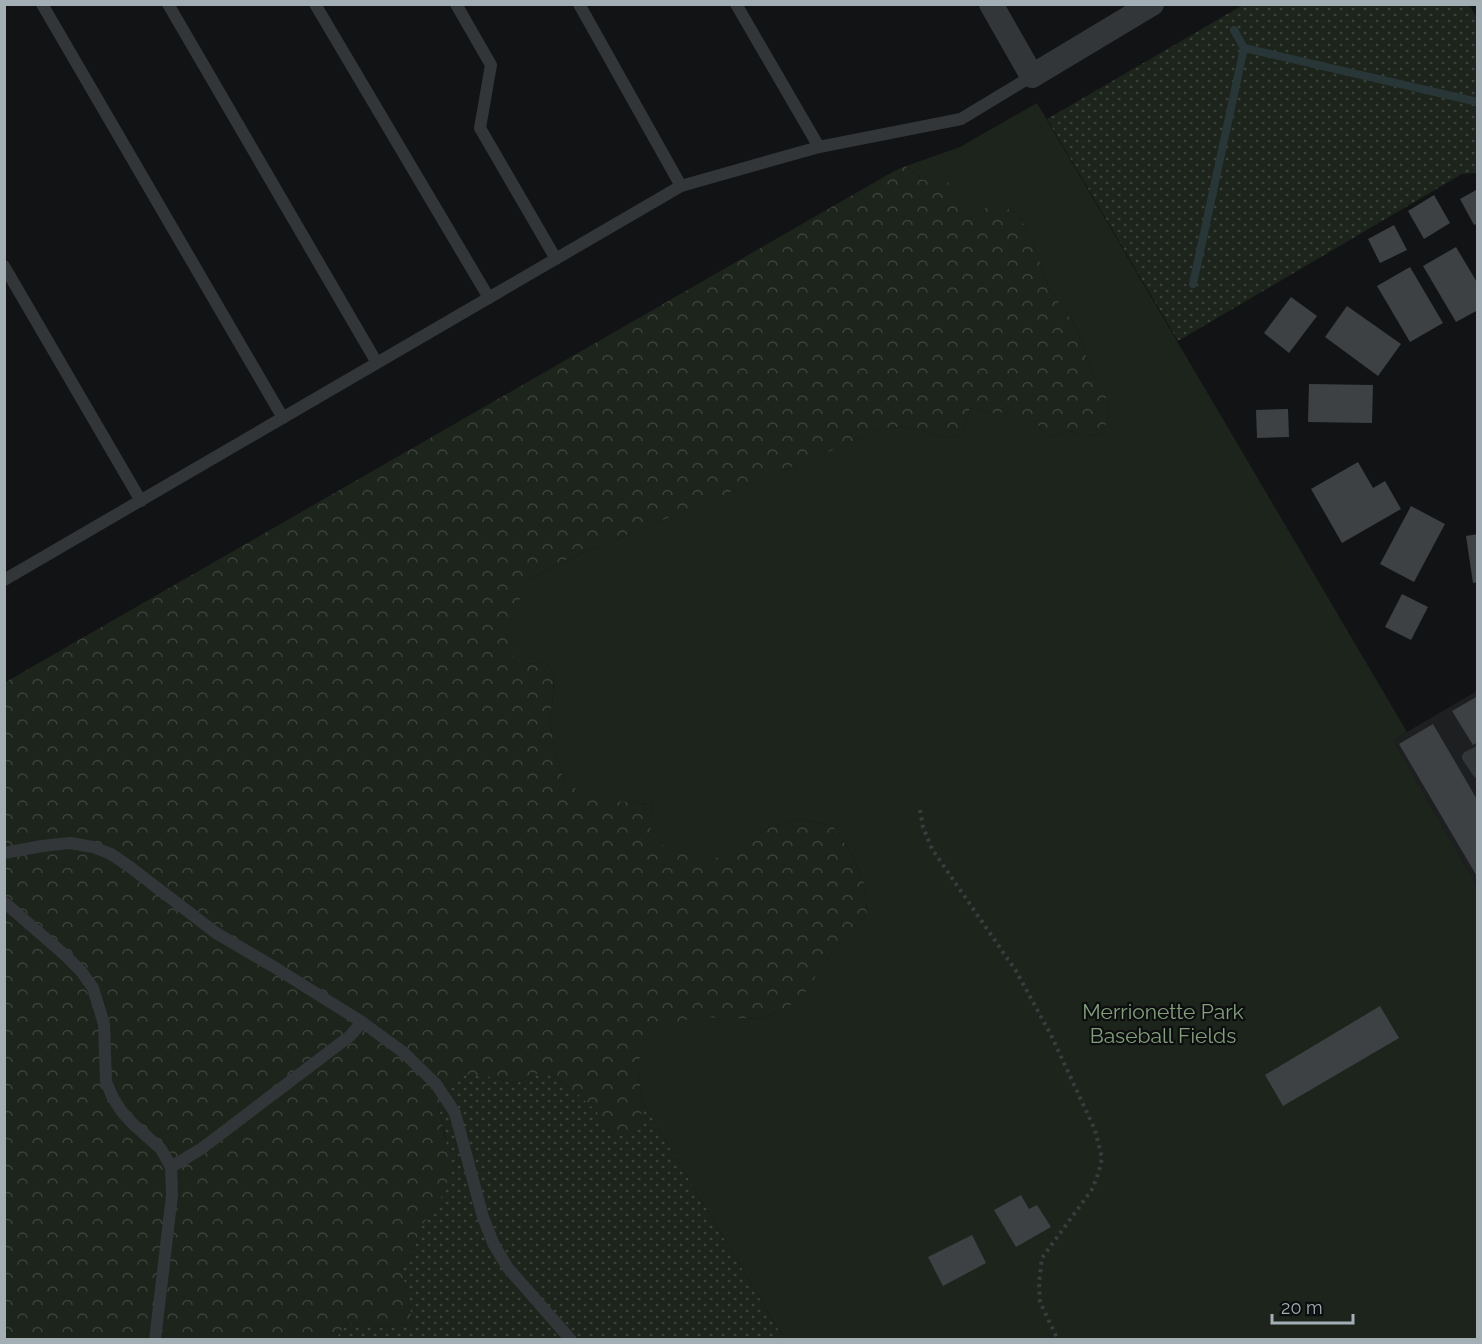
<svg xmlns="http://www.w3.org/2000/svg" width="1482" height="1344" font-family="Raleway,sans-serif">
	<defs>
		<pattern id="grass-dots" width="8" height="8" patternUnits="userSpaceOnUse" patternTransform="scale(1.5)"><rect width="8" height="8" fill="#1d241c"/><path d="M2 2h.1M6 6h.1" fill="none" stroke="#3b413b" stroke-width="1.8" stroke-linecap="round"/></pattern>
		<pattern id="forest-crowns" width="20" height="18" patternUnits="userSpaceOnUse" patternTransform="scale(1.5)"><rect width="20" height="18" fill="#1d241c"/><path d="M2 6a3 3 0 1 1 6 0M12 15a3 3 0 1 1 6 0" fill="none" stroke="#3b413b"/></pattern>
	</defs>
	<rect width="100%" height="100%" fill="#121314"/>
	<path fill="#1e1f21" d="M 1477,691 L 1477,886 L 1393,740 Z"/>
	<path fill="url(#grass-dots)" d="M 1243,5 L 1469,5 L 1478,20 L 1477,173 L 1462,174 L 1178,341 L 1047,119 Z
		M 460,1073 L 487,1076 L 515,1084 L 535,1074 L 550,1074 L 574,1090 L 597,1112 L 612,1136 L 641,1122 L 642,1101 L 784,1339 L 334,1340 L 348,1323 L 384,1328 L 413,1324 L 402,1270 L 413,1249 L 422,1225 L 439,1203 L 446,1139 L 439,1108 L 444,1089 Z"/>
	<path fill="url(#forest-crowns)" d="M 906,166 L 923,180 L 947,180 L 1019,214 L 1035,248 L 1049,288 L 1074,323 L 1094,377 L 1105,389 L 1109,415 L 1104,433 L 1088,436 L 1067,430 L 1056,436 L 1045,435 L 1035,422 L 1017,413 L 993,413 L 970,408 L 966,422 L 960,435 L 951,438 L 903,426 L 874,432 L 841,447 L 561,562 L 530,579 L 529,664 L 545,662 L 554,673 L 553,697 L 550,721 L 555,751 L 564,781 L 614,801 L 637,802 L 652,806 L 653,819 L 743,851 L 765,829 L 797,819 L 833,826 L 852,854 L 865,885 L 867,914 L 837,945 L 800,1001 L 763,1018 L 730,1019 L 639,1076 L 642,1101 L 641,1122 L 631,1136 L 612,1136 L 597,1112 L 574,1090 L 550,1074 L 535,1074 L 515,1084 L 487,1076 L 460,1074 L 444,1089 L 439,1108 L 452,1170 L 439,1203 L 422,1225 L 413,1249 L 402,1270 L 413,1324 L 384,1328 L 348,1323 L 334,1340 L 5,1339 L 4,683 L 896,170 Z"/>
	<path fill="#1d241c" d="M 1037,103 L 1407,732 L 1393,740 L 1477,886 L 1477,1339 L 784,1339 L 642,1101 L 639,1076 L 640,1053 L 665,1029 L 696,1016 L 730,1019 L 763,1018 L 799,1001 L 837,945 L 867,914 L 865,885 L 852,854 L 833,826 L 797,819 L 765,829 L 743,851 L 707,860 L 670,850 L 649,836 L 653,819 L 652,806 L 637,802 L 593,800 L 564,781 L 555,751 L 550,721 L 553,697 L 554,673 L 545,662 L 529,664 L 514,661 L 506,632 L 515,608 L 530,579 L 561,562 L 840,447 L 874,432 L 903,426 L 951,438 L 960,435 L 966,422 L 970,408 L 993,413 L 1017,412 L 1035,422 L 1045,435 L 1056,436 L 1067,430 L 1088,436 L 1104,433 L 1109,415 L 1105,389 L 1094,377 L 1074,323 L 1049,288 L 1035,248 L 1019,214 L 995,203 L 966,219 L 947,180 L 923,180 L 906,166 L 960,147 Z"/>
	<g fill="none" stroke-linecap="round" stroke-linejoin="round">
		<path stroke="#283638" stroke-width="8" d="M 1234,30 L 1244,48 L 1478,102
			M 1193,284 L 1244,48"/>
	</g>
	<path fill="#3e4144" d="M 1478,189 L 1478,223 L 1474,225 L 1460,199 Z
		M 1434,195 L 1450,223 L 1424,239 L 1408,211 Z
		M 1394,225 L 1407,250 L 1380,263 L 1368,239 Z
		M 1456,247 L 1478,284 L 1478,310 L 1456,322 L 1423,266 Z
		M 1410,267 L 1443,323 L 1410,342 L 1377,286 Z
		M 1291,297 L 1317,316 L 1289,353 L 1264,333 Z
		M 1347,306 L 1401,344 L 1378,376 L 1325,337 Z
		M 1309,384 L 1373,385 L 1372,423 L 1308,422 Z
		M 1288,409 L 1289,437 L 1257,438 L 1256,410 Z
		M 1358,462 L 1373,488 L 1385,481 L 1401,509 L 1342,543 L 1311,489 Z
		M 1411,506 L 1445,524 L 1414,582 L 1380,564 Z
		M 1478,534 L 1478,582 L 1473,583 L 1466,536 Z
		M 1402,594 L 1428,607 L 1411,640 L 1385,627 Z
		M 1478,696 L 1478,742 L 1473,745 L 1452,711 Z
		M 1433,724 L 1478,801 L 1478,878 L 1399,744 Z
		M 1380,1006 L 1399,1038 L 1283,1106 L 1265,1075 Z
		M 1021,1195 L 1029,1209 L 1037,1205 L 1051,1227 L 1016,1247 L 994,1210 Z
		M 972,1235 L 986,1263 L 943,1286 L 928,1257 Z"/>
	<g fill="none" stroke-linecap="round" stroke-linejoin="round">
		<path stroke="#393d40" stroke-width="4" stroke-dasharray="3 4.5" stroke-linecap="butt" d="M 920,810 L 923,827 L 932,849 L 1016,971 L 1051,1035 L 1095,1130 L 1102,1158 L 1099,1171 L 1093,1188 L 1042,1258 L 1039,1283 L 1040,1302 L 1058,1340"/>
		<path stroke="#333639" stroke-width="12" d="M 42,4 L 283,418
			M 168,4 L 377,363
			M 315,4 L 489,298
			M 456,4 L 491,65 L 480,128 L 556,259
			M 579,4 L 681,186
			M 736,4 L 819,147
			M 4,266 L 141,501
			M 4,580 L 681,186 L 819,147 L 961,119 L 1032,76
			M 1478,752 L 1468,757 L 1478,772
			M 4,853 L 42,846 L 70,843 L 93,847 L 111,854 L 130,867 L 216,933 L 274,967 L 362,1022 L 403,1052 L 436,1084 L 455,1113 L 483,1217 L 494,1245 L 508,1268 L 571,1340
			M 4,902 L 66,956 L 81,971 L 93,988 L 104,1024 L 106,1082 L 113,1098 L 122,1112 L 133,1124 L 161,1149 L 171,1167 L 172,1195 L 155,1340
			M 171,1167 L 201,1149 L 350,1036 L 362,1022"/>
		<path stroke="#333639" stroke-width="24" d="M 991,4 L 1032,76 L 1152,4"/>
	</g>
	<g text-anchor="middle" stroke-width="4.5" stroke-linejoin="round" paint-order="stroke">
		<g font-size="21" fill="#83a07a" stroke="#0d0e0f">
			<text x="1163" y="1019">Merrionette Park<tspan x="1163" dy="24">Baseball Fields</tspan></text>
		</g>
	</g>
	<rect width="1482" height="1344" fill="none" stroke="#a3aeb5" stroke-width="12"/>
	<path d="M1272 1314v9h81v-9" fill="none" stroke="#a3aeb5" stroke-width="3"/>
	<text x="1281" y="1314" font-size="18" fill="#a3aeb5" stroke="#0d0e0f" stroke-width="4.5" paint-order="stroke">20 m</text>
</svg>
